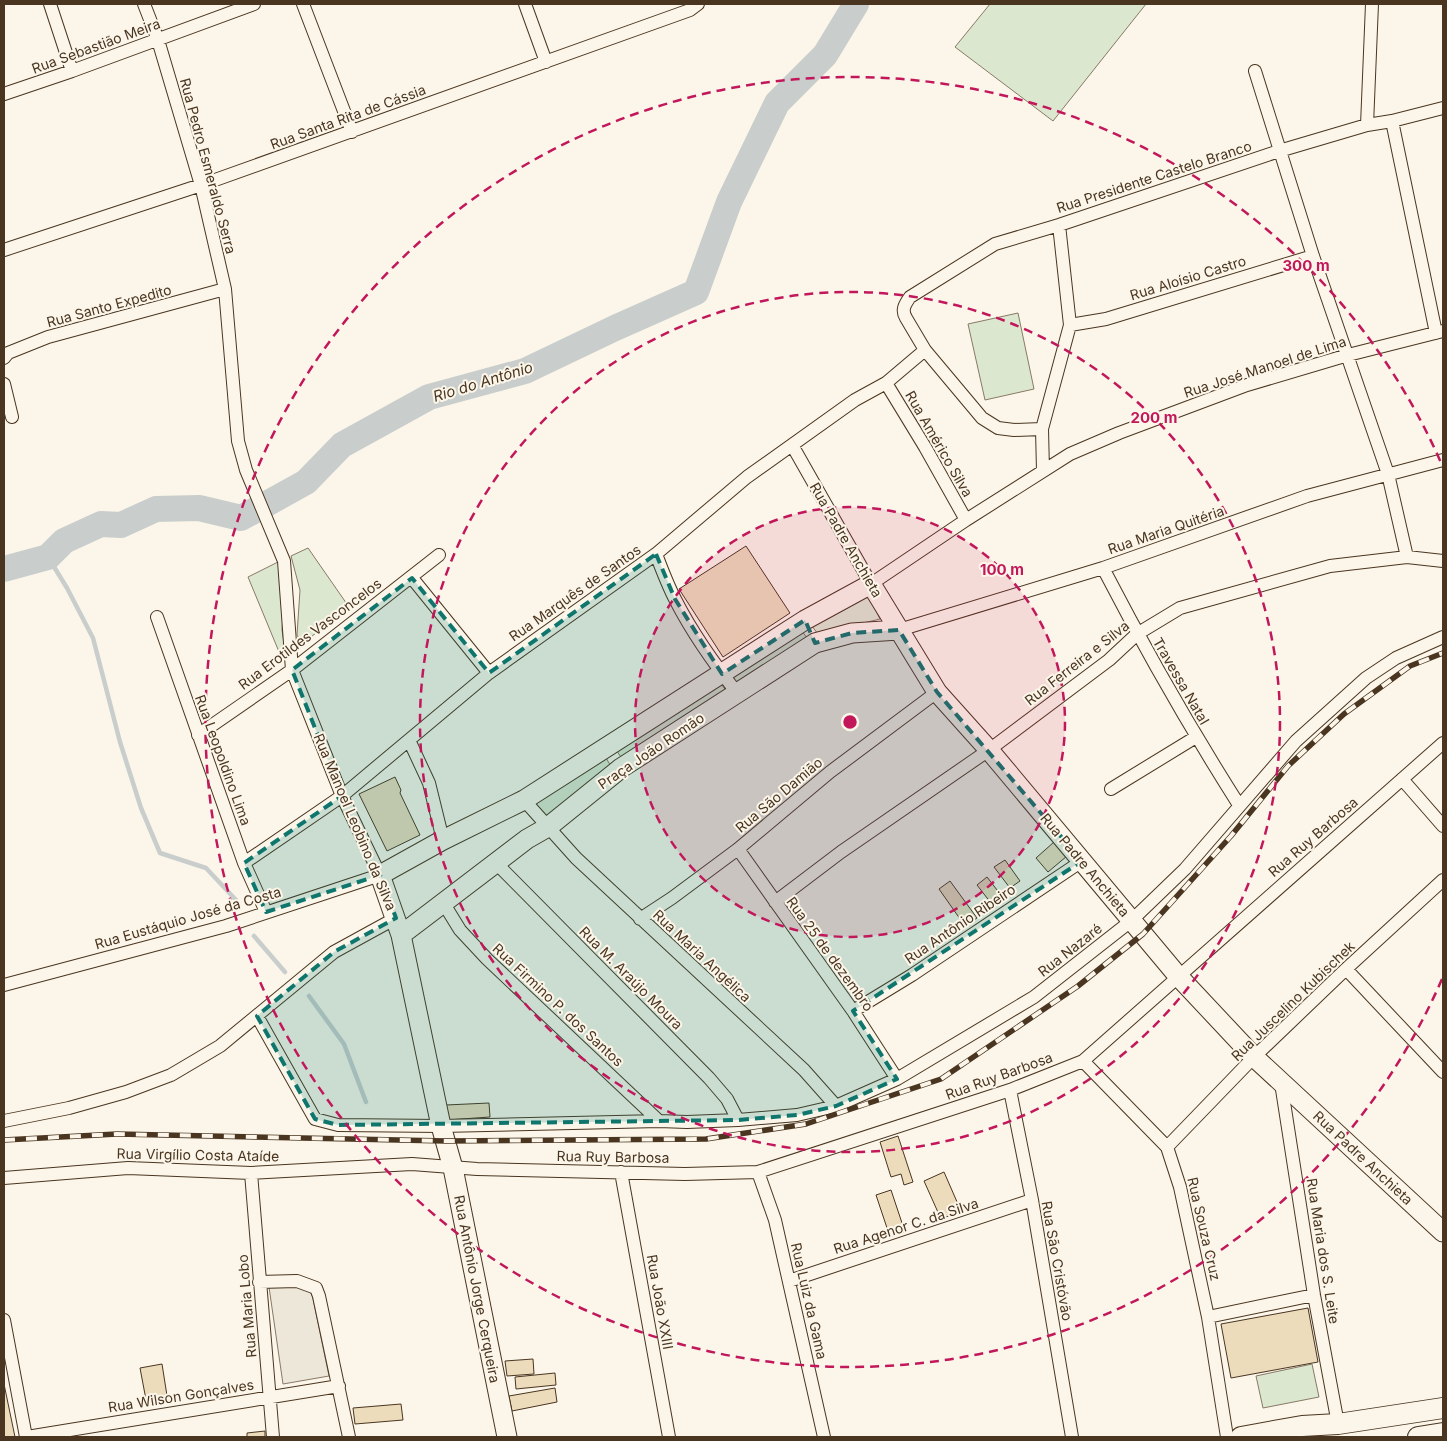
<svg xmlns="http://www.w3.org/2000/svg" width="1447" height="1441" font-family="Inter,sans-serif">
	<rect width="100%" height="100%" fill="#fbf6e9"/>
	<path fill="#dce7d0" stroke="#887966" d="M 990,4 L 1146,4 L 1053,121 L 955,47 Z
		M 1018,313 L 1034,389 L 985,400 L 968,324 Z
		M 308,548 L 349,607 L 302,644 L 297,635 L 300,590 L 291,556 Z
		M 280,561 L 284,598 L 282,630 L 286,657 L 282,659 L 248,577 Z
		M 868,594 L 880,619 L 818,634 L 811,625 Z
		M 801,630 L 808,639 L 740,685 L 730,675 Z
		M 719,681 L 727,692 L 623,760 L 614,747 Z
		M 605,756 L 613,770 L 545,819 L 533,799 Z
		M 1312,1364 L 1319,1397 L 1263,1408 L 1256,1376 Z"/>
	<path fill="#ede7d9" stroke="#887966" d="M 299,1285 L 312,1294 L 329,1376 L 283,1384 L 269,1287 Z"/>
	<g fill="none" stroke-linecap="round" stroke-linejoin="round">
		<path stroke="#c9cecd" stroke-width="4.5" d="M 48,557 L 67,588 L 93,638 L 120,742 L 141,808 L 160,853 L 206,868 L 236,900
			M 254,936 L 285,972
			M 309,996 L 344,1044 L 366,1102"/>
		<path stroke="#c9cecd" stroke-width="26" d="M 4,569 L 48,557 L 64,541 L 101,524 L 121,525 L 156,509 L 199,508 L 241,518 L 306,482 L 342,445 L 429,397 L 525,371 L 615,328 L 696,292 L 729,202 L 777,103 L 825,55 L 856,4"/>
	</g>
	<path fill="#ecdcbc" stroke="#4a3520" d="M 746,546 L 790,613 L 723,657 L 679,589 Z
		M 395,777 L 401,790 L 400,793 L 420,835 L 387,851 L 359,794 Z
		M 1054,842 L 1067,856 L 1048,872 L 1036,858 Z
		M 1005,860 L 1020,881 L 1010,888 L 994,867 Z
		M 987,877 L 1004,899 L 994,907 L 977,885 Z
		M 950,881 L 977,918 L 965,926 L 939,889 Z
		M 489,1103 L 490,1117 L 447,1120 L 446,1105 Z
		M 898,1136 L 913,1182 L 904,1185 L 901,1174 L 891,1177 L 880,1142 Z
		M 944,1172 L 961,1211 L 941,1219 L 924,1181 Z
		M 891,1190 L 905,1232 L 890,1237 L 876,1195 Z
		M 1308,1308 L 1318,1362 L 1231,1378 L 1221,1324 Z
		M 533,1359 L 534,1374 L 507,1376 L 505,1361 Z
		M 162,1364 L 168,1402 L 147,1405 L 140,1368 Z
		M 555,1373 L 556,1385 L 516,1389 L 515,1377 Z
		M 4,1384 L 15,1437 L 4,1437 Z
		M 555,1388 L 557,1402 L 512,1411 L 509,1396 Z
		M 401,1404 L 403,1420 L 355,1424 L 353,1408 Z
		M 265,1431 L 265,1437 L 247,1437 L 247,1433 Z"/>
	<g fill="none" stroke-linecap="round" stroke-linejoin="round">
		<defs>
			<path id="street" d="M 50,4 L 72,71
				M 303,4 L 352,132
				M 525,4 L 546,62
				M 1255,71 L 1313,256 L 1388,474 L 1407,557
				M 4,94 L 72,71 L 254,4
				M 1392,121 L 1436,333
				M 1367,125 L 1372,4
				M 4,250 L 201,185 L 690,10 L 698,4
				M 1070,325 L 1106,319 L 1313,256
				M 4,358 L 8,353 L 48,337 L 225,289
				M 886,383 L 925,447 L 966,520
				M 4,384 L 12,417
				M 1042,429 L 1014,430 L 998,428 L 982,418 L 925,350 L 906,318 C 901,310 905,304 910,297 L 995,244 L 1059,225 L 1279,151 L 1367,125 L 1392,121 L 1443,108
				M 792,445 L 871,584 L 966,520 L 1070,454 L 1119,433 L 1247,385 L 1348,355 L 1443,331
				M 1043,471 L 1042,429 L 1070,325 L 1059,225
				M 656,554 C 662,570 668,586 676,601 C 693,634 715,665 738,694
				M 1103,568 C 1145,649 1190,728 1239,805
				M 412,578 L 489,673
				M 157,617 L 244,863 L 266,912
				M 899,630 L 1103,568 L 1307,496 L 1443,460
				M 198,735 L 292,670 L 439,555
				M 409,740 L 429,783 L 443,840
				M 1402,779 L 1443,826
				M 1111,789 L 1196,737
				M 524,800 L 576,858 L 804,1070 L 836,1106
				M 738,849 L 853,1011 L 897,1079
				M 244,863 L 342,796 L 489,673 L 656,554 L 747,477 L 855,400 L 886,383 L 925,350
				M 496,863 L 709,1078 L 727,1099 L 738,1120
				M 775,902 L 841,852 L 989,750 L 1109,660 L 1137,634 L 1180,608 L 1330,566 L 1407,557 L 1443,561
				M 444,904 L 460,930 L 487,959 L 659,1121
				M 640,919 L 672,898 L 738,849 L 830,772 L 937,692
				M 1346,969 L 1443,1072
				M 4,985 L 226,926 L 380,875 L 342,796 L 292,670 L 284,561 L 246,470 L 238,441 L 225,289 L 201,185 L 158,40 L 144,4
				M 853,1011 L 912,975 L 1082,861
				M 257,1016 L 315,1119 L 338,1125 L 441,1126 L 659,1121 L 687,1122 L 738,1120 L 797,1115 L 836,1106 L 897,1079 L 1034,997 L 1131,921 L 1185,869 L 1296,741 L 1366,678 L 1396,658 L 1443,637
				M 1083,1061 L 1167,1147 L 1180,1187 L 1208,1317 L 1227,1437
				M 1281,1083 L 1314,1295 L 1338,1424
				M 1010,1090 L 1032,1200 L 1072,1437
				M 4,1121 L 69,1108 L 126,1092 L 171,1075 L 220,1046 L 334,952 L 396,918
				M 1167,1147 L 1254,1057 L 1346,969 L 1443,880
				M 621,1172 L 669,1437
				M 758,1172 L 775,1220 L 824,1437
				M 251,1173 L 273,1437
				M 4,1178 L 128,1168 L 251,1173 L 412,1164 L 477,1169 L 685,1174 L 758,1172 L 1010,1090 L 1083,1061 L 1443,743
				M 789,1281 L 1032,1200
				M 259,1282 L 297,1281 L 316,1288 L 319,1296 L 349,1437
				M 1208,1317 L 1314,1295
				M 4,1320 L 26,1437
				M 27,1437 L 339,1386"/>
			<path id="secondary" d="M 401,935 L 527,839 L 548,827 L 621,768 L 815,643 L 852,633 L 899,630
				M 507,1437 L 453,1168 L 441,1126 L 401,935 L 380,875 L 443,840 L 524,800 L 805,620 L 871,584 L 937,692 L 989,750 L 1178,976 L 1254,1057 L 1443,1232"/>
			<path id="primary" d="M 1241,1437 L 1302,1426 L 1338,1424 L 1443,1408
				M 1418,1437 L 1443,1433"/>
		</defs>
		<use href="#street" stroke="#4a3520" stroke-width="14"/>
		<use href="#secondary" stroke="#4a3520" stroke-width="21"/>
		<use href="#primary" stroke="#4a3520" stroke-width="22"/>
		<use href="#street" stroke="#fbf6e9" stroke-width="12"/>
		<use href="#secondary" stroke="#fbf6e9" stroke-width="19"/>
		<use href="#primary" stroke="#fbf6e9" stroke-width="20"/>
		<defs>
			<path id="rail" d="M 4,1140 L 117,1134 L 446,1141 L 706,1139 L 806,1124 L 941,1079 L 1078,986 L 1143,934 L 1231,836 L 1288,766 L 1344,714 L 1410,666 L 1443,653"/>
		</defs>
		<use href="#rail" stroke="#4a3520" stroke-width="5.5"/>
		<use href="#rail" stroke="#fbf6e9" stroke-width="4" stroke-dasharray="11" stroke-linecap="butt"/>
	</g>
	<path fill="#0f766e" fill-opacity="0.2" stroke="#0f766e" stroke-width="4" stroke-dasharray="10 6" stroke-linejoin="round" d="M 656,554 L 675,599 L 722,674 L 805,620 L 815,643 L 852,633 L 899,630 L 937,692 L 1082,861 L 853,1011 L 897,1079 L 836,1106 L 797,1115 L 738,1120 L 338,1125 L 315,1119 L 257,1016 L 334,952 L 396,918 L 380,875 L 266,912 L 244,863 L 342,796 L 292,670 L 412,578 L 489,673 Z"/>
	<circle cx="850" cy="722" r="215" fill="#c2185b" fill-opacity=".12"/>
	<g fill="none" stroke="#c2185b" stroke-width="2.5" stroke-dasharray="9 6">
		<circle cx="850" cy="722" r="215"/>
		<circle cx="850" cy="722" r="430"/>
		<path d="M1442 979A645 645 0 1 1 1442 465"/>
	</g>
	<g text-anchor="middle" stroke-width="4" stroke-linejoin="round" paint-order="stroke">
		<g font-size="14" fill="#4a3520" stroke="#fbf6e9">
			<text transform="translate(96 46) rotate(-20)" y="5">Rua Sebastião Meira</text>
			<text transform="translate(348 117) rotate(-20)" y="5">Rua Santa Rita de Cássia</text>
			<text transform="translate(208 166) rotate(75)" y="5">Rua Pedro Esmeraldo Serra</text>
			<text transform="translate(1154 177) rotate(-18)" y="5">Rua Presidente Castelo Branco</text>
			<text transform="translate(1188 278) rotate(-17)" y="5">Rua Aloísio Castro</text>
			<text transform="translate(109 306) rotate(-15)" y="5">Rua Santo Expedito</text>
			<text transform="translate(1265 367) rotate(-18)" y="5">Rua José Manoel de Lima</text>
			<text transform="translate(939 444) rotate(60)" y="5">Rua Américo Silva</text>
			<text transform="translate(1166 530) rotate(-19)" y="5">Rua Maria Quitéria</text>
			<text transform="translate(846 540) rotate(60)" y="5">Rua Padre Anchieta</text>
			<text transform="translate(575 593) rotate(-35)" y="5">Rua Marquês de Santos</text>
			<text transform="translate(310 634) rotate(-37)" y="5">Rua Erotildes Vasconcelos</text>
			<text transform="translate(1077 663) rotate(-38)" y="5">Rua Ferreira e Silva</text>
			<text transform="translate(1181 681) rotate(60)" y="5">Travessa Natal</text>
			<text transform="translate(651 751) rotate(-34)" y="5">Praça João Romão</text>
			<text transform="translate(223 760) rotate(70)" y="5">Rua Leopoldino Lima</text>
			<text transform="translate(779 795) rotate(-40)" y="5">Rua São Damião</text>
			<text transform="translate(355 822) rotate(67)" y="5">Rua Manoel Leobino da Silva</text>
			<text transform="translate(1313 837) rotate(-41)" y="5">Rua Ruy Barbosa</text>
			<text transform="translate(1085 865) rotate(50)" y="5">Rua Padre Anchieta</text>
			<text transform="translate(188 918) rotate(-16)" y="5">Rua Eustáquio José da Costa</text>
			<text transform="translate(960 924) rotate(-34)" y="5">Rua Antônio Ribeiro</text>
			<text transform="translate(1070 950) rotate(-38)" y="5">Rua Nazaré</text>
			<text transform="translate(830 954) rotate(54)" y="5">Rua 25 de dezembro</text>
			<text transform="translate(702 956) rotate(43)" y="5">Rua Maria Angélica</text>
			<text transform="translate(631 978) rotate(45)" y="5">Rua M. Araújo Moura</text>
			<text transform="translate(1293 1001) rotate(-44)" y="5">Rua Juscelino Kubischek</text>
			<text transform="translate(558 1005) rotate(43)" y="5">Rua Firmino P. dos Santos</text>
			<text transform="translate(999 1076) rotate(-20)" y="5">Rua Ruy Barbosa</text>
			<text transform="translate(198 1155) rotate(1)" y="5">Rua Virgílio Costa Ataíde</text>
			<text transform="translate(613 1157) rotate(1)" y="5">Rua Ruy Barbosa</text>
			<text transform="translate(1363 1158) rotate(43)" y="5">Rua Padre Anchieta</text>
			<text transform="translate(906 1226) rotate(-18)" y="5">Rua Agenor C. da Silva</text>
			<text transform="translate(1204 1229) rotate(77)" y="5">Rua Souza Cruz</text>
			<text transform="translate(1323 1251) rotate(81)" y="5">Rua Maria dos S. Leite</text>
			<text transform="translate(1057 1261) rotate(80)" y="5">Rua São Cristóvão</text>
			<text transform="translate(477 1289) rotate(79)" y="5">Rua Antônio Jorge Cerqueira</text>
			<text transform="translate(809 1301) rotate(77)" y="5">Rua Luiz da Gama</text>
			<text transform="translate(660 1302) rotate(80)" y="5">Rua João XXIII</text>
			<text transform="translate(247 1306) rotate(-95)" y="5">Rua Maria Lobo</text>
			<text transform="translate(181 1396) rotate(-9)" y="5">Rua Wilson Gonçalves</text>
		</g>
		<g font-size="15" font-style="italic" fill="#4a3520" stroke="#fbf6e9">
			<text transform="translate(483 382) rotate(-17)" y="5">Rio do Antônio</text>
		</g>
	</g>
	<circle cx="850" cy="722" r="8" fill="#c2185b" stroke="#fbf6e9" stroke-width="2.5"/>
	<g font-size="15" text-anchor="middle" font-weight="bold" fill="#c2185b" stroke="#fbf6e9" stroke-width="4" stroke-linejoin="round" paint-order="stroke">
		<text x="1306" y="271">300 m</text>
		<text x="1154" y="423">200 m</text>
		<text x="1002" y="575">100 m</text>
	</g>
	<rect width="1447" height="1441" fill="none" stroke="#4a3520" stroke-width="10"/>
</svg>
